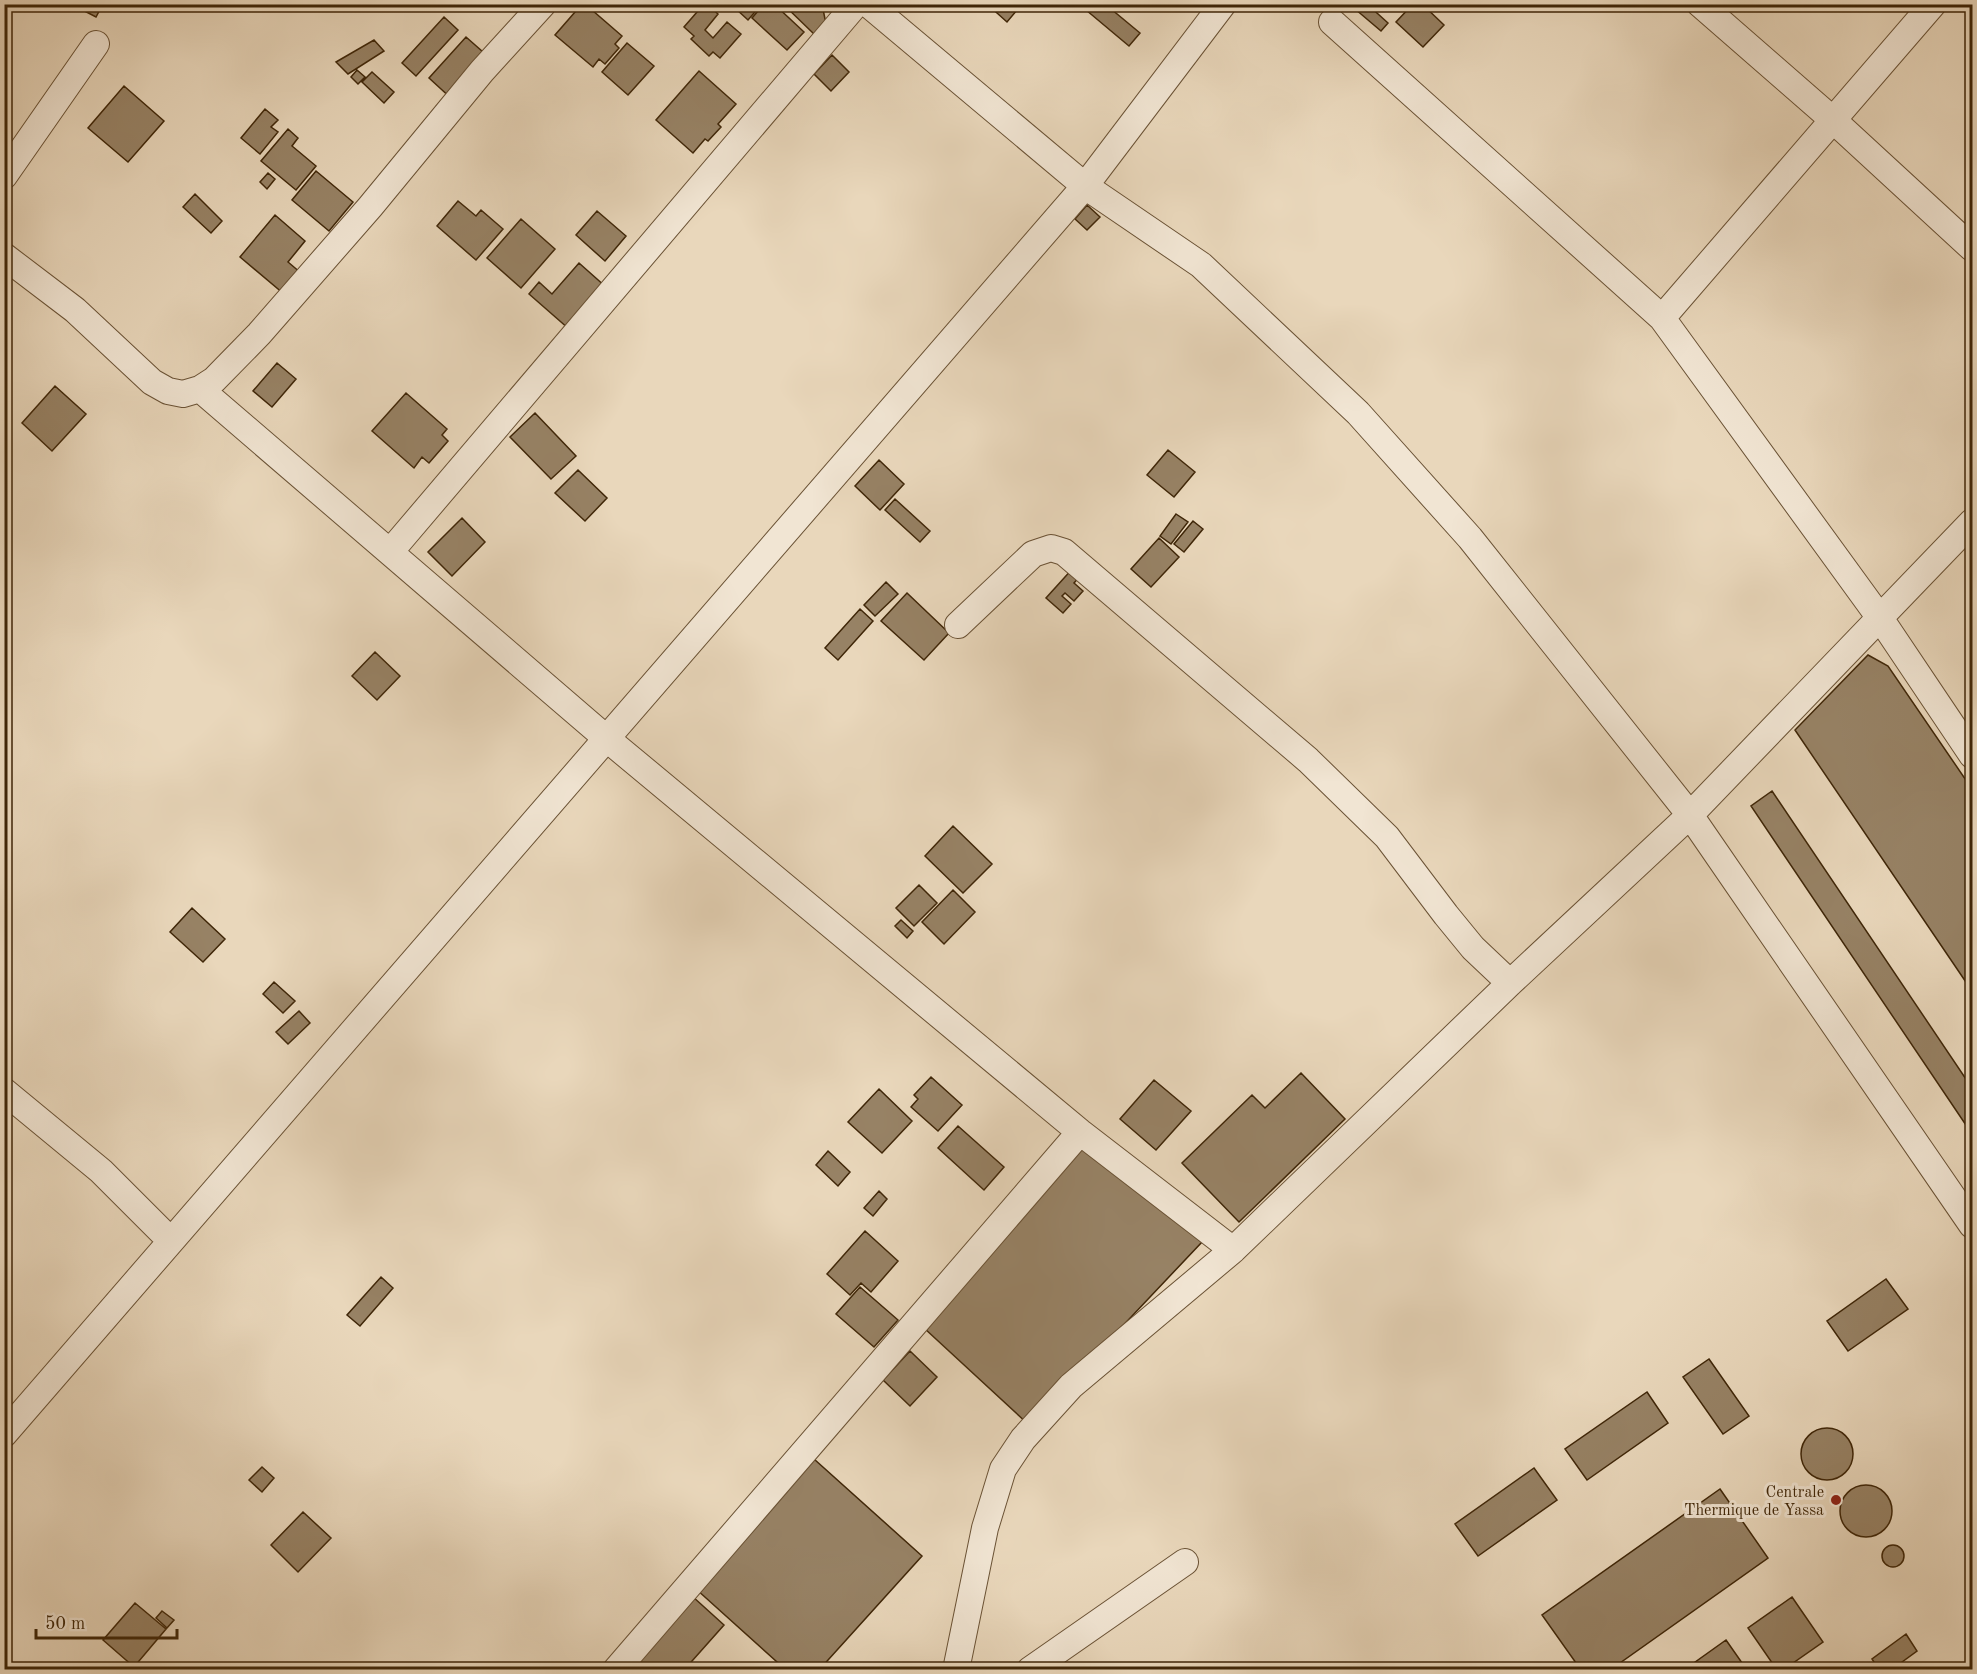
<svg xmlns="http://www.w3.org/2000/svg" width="1977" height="1674" font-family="'Old Standard TT',serif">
	<rect width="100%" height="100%" fill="#e9d7bb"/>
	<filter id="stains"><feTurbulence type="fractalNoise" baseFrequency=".00333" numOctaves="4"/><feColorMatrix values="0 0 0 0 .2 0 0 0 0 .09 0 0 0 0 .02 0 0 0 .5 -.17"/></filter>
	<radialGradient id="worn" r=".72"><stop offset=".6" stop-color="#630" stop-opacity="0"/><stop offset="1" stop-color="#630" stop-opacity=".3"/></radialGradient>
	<path fill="#978265" stroke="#3f2608" stroke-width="1.5" d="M 71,4 L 103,4 L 96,17 Z
		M 582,4 L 585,4 L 622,36 L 615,44 L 619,48 L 605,64 L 599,59 L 593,67 L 555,35 Z
		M 704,4 L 707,4 L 718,14 L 705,30 L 713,38 L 727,22 L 741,34 L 720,58 L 713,52 L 709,56 L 691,39 L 694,36 L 684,27 Z
		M 764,4 L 774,4 L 804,32 L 787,50 L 752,18 Z
		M 822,4 L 826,24 L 815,35 L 784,5 Z
		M 987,4 L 1022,4 L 1007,22 Z
		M 1091,4 L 1105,4 L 1140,33 L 1129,46 L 1086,10 Z
		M 1359,4 L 1367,4 L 1388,23 L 1381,31 L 1355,9 Z
		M 1413,4 L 1422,4 L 1444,25 L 1423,47 L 1396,22 Z
		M 760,6 L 748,20 L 735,8 L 746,8 Z
		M 444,17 L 458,30 L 416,76 L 402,63 Z
		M 466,37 L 491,59 L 453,100 L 429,78 Z
		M 374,40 L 384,51 L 348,74 L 336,62 Z
		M 627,43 L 654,66 L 628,95 L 602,72 Z
		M 832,55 L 849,72 L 831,91 L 814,74 Z
		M 357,70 L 365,77 L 358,84 L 351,77 Z
		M 699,71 L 736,104 L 718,124 L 721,127 L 708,141 L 705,139 L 693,153 L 656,120 Z
		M 372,72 L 394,92 L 384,103 L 362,82 Z
		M 124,86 L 164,121 L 128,162 L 88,128 Z
		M 265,109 L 278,120 L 271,127 L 278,132 L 260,154 L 241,138 Z
		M 288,129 L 298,138 L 292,146 L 316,166 L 296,190 L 261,161 Z
		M 316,171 L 353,202 L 329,231 L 292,200 Z
		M 268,173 L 275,179 L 267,189 L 260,182 Z
		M 195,194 L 222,221 L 211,233 L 183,207 Z
		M 458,201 L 476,216 L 481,210 L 503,229 L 476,260 L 437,226 Z
		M 1087,205 L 1100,217 L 1087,230 L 1075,219 Z
		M 597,211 L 626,236 L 605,261 L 576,235 Z
		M 275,215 L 305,241 L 288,262 L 301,273 L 284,294 L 240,257 Z
		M 521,219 L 555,249 L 521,288 L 487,258 Z
		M 579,263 L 606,287 L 569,329 L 529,294 L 539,282 L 552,294 Z
		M 277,363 L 296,379 L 272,407 L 253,391 Z
		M 55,386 L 86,414 L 52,451 L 22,423 Z
		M 406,393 L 447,429 L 442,435 L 448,441 L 429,463 L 422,457 L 414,468 L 372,431 Z
		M 535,413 L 576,456 L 551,479 L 510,437 Z
		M 1168,450 L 1195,472 L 1174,497 L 1147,475 Z
		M 879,460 L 904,484 L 880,510 L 855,486 Z
		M 578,470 L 607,498 L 585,521 L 555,493 Z
		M 895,499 L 930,531 L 920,542 L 885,510 Z
		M 1176,514 L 1188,522 L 1171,544 L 1160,536 Z
		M 462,518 L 485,542 L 452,576 L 428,552 Z
		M 1193,521 L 1203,529 L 1184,552 L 1174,544 Z
		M 1159,538 L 1179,557 L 1151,587 L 1131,569 Z
		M 1074,567 L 1082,574 L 1074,583 L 1083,591 L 1074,601 L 1065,593 L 1062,596 L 1071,604 L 1063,613 L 1046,598 Z
		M 886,582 L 898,594 L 875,616 L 864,605 Z
		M 907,593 L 949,633 L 924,660 L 881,621 Z
		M 860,609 L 873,621 L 838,660 L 825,648 Z
		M 375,652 L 400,676 L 377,700 L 352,676 Z
		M 1868,655 L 1888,666 L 1972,789 L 1972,991 L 1795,730 Z
		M 1772,791 L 1972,1088 L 1972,1134 L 1751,806 Z
		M 953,826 L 992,864 L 963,893 L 925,856 Z
		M 919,885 L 937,903 L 914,926 L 896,908 Z
		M 953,890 L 975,912 L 944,944 L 922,922 Z
		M 192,908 L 225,939 L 203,962 L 170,932 Z
		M 901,920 L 913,931 L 907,938 L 895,926 Z
		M 274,982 L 295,1001 L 283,1013 L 263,994 Z
		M 299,1011 L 310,1023 L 288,1044 L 276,1032 Z
		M 1301,1073 L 1345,1119 L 1239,1222 L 1182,1163 L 1252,1095 L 1265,1108 Z
		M 931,1077 L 962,1105 L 938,1131 L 911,1107 L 918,1099 L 914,1095 Z
		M 1154,1080 L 1191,1111 L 1156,1150 L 1120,1119 Z
		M 879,1089 L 912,1121 L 882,1153 L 848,1122 Z
		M 958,1126 L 1004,1167 L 984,1190 L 938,1148 Z
		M 1089,1141 L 1202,1242 L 1029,1425 L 924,1328 Z
		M 828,1151 L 850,1172 L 838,1186 L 816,1165 Z
		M 879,1191 L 887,1199 L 873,1216 L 864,1208 Z
		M 865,1231 L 898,1261 L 871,1292 L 861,1283 L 850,1295 L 827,1274 Z
		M 381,1277 L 393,1288 L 360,1326 L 347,1315 Z
		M 1886,1279 L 1908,1309 L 1848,1351 L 1827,1321 Z
		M 860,1287 L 898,1320 L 874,1347 L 836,1314 Z
		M 910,1351 L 937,1377 L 910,1406 L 883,1380 Z
		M 1709,1359 L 1749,1416 L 1723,1434 L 1683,1377 Z
		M 1647,1392 L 1668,1423 L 1587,1480 L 1565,1449 Z
		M1801 1454a26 26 0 1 1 52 0a26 26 0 1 1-52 0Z
		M 814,1459 L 922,1556 L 819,1670 L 786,1670 L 696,1589 Z
		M 262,1467 L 274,1478 L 262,1492 L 249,1480 Z
		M 1534,1468 L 1557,1500 L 1478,1556 L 1455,1524 Z
		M1840 1511a26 26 0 1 1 52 0a26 26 0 1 1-52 0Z
		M 1720,1489 L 1768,1558 L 1610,1670 L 1581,1670 L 1542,1615 Z
		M 303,1512 L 331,1538 L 298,1572 L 271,1545 Z
		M1882 1556a11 11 0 1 1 22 0a11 11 0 1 1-22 0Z
		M 692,1596 L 724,1625 L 684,1670 L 626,1670 Z
		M 1792,1597 L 1823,1642 L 1783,1670 L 1777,1670 L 1748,1628 Z
		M 135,1603 L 166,1629 L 134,1667 L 103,1640 Z
		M 162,1611 L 174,1620 L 167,1628 L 156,1618 Z
		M 1906,1634 L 1917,1651 L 1891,1670 L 1879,1670 L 1872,1659 Z
		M 1726,1640 L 1747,1670 L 1684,1670 Z"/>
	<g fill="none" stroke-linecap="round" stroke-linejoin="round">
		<defs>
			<path id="minor" d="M 868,4 L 1085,186 L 1201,265 L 1358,413 L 1470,538 L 1690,815 L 1972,1225
				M 1700,4 L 1833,120 L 1972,248
				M 1332,22 L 1662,318 L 1880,618 L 1972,755
				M 4,176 L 96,44
				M 4,256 L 75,310 L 152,382 L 168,391 L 183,394 L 200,389 L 214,380 L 259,334 L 370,207 L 482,71 L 543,4
				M 1662,318 L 1933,4
				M 200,389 L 606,738 L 1080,1132 L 1233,1250
				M 390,552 L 856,4
				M 958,625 L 1033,554 L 1051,548 L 1064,552 L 1308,760 L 1387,837 L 1446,915 L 1473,948 L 1510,983
				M 4,1091 L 101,1171 L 171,1241
				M 4,1434 L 1085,186 L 1223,4
				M 616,1670 L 1080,1132
				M 956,1670 L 985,1528 L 1003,1469 L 1023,1439 L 1071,1386 L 1233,1250 L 1510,983 L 1690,815 L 1972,522
				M 1030,1670 L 1185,1562"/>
		</defs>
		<use href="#minor" stroke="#6a5235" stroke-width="28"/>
		<use href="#minor" stroke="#f1e5d3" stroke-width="26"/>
	</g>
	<circle fill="#8f2418" stroke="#f1e5d3" stroke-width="2" cx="1836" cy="1500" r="6"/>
	<g text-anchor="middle" stroke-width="6" stroke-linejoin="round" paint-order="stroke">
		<g font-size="16" fill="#3f2608" stroke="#f1e5d3" text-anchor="end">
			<text x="1824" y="1497">Centrale<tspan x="1824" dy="18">Thermique de Yassa</tspan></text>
		</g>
	</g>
	<rect width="1977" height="1674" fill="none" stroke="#e9d7bb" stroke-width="24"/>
	<rect x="6" y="6" width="1965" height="1662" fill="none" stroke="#3f2608" stroke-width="3"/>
	<rect x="12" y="12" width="1953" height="1650" fill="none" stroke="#3f2608" stroke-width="1.5"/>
	<path d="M36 1629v9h141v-9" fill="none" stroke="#3f2608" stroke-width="3"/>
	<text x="45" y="1629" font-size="18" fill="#3f2608" stroke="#f1e5d3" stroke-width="4.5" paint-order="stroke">50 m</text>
	<rect width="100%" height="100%" filter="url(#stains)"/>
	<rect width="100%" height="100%" fill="url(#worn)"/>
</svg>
